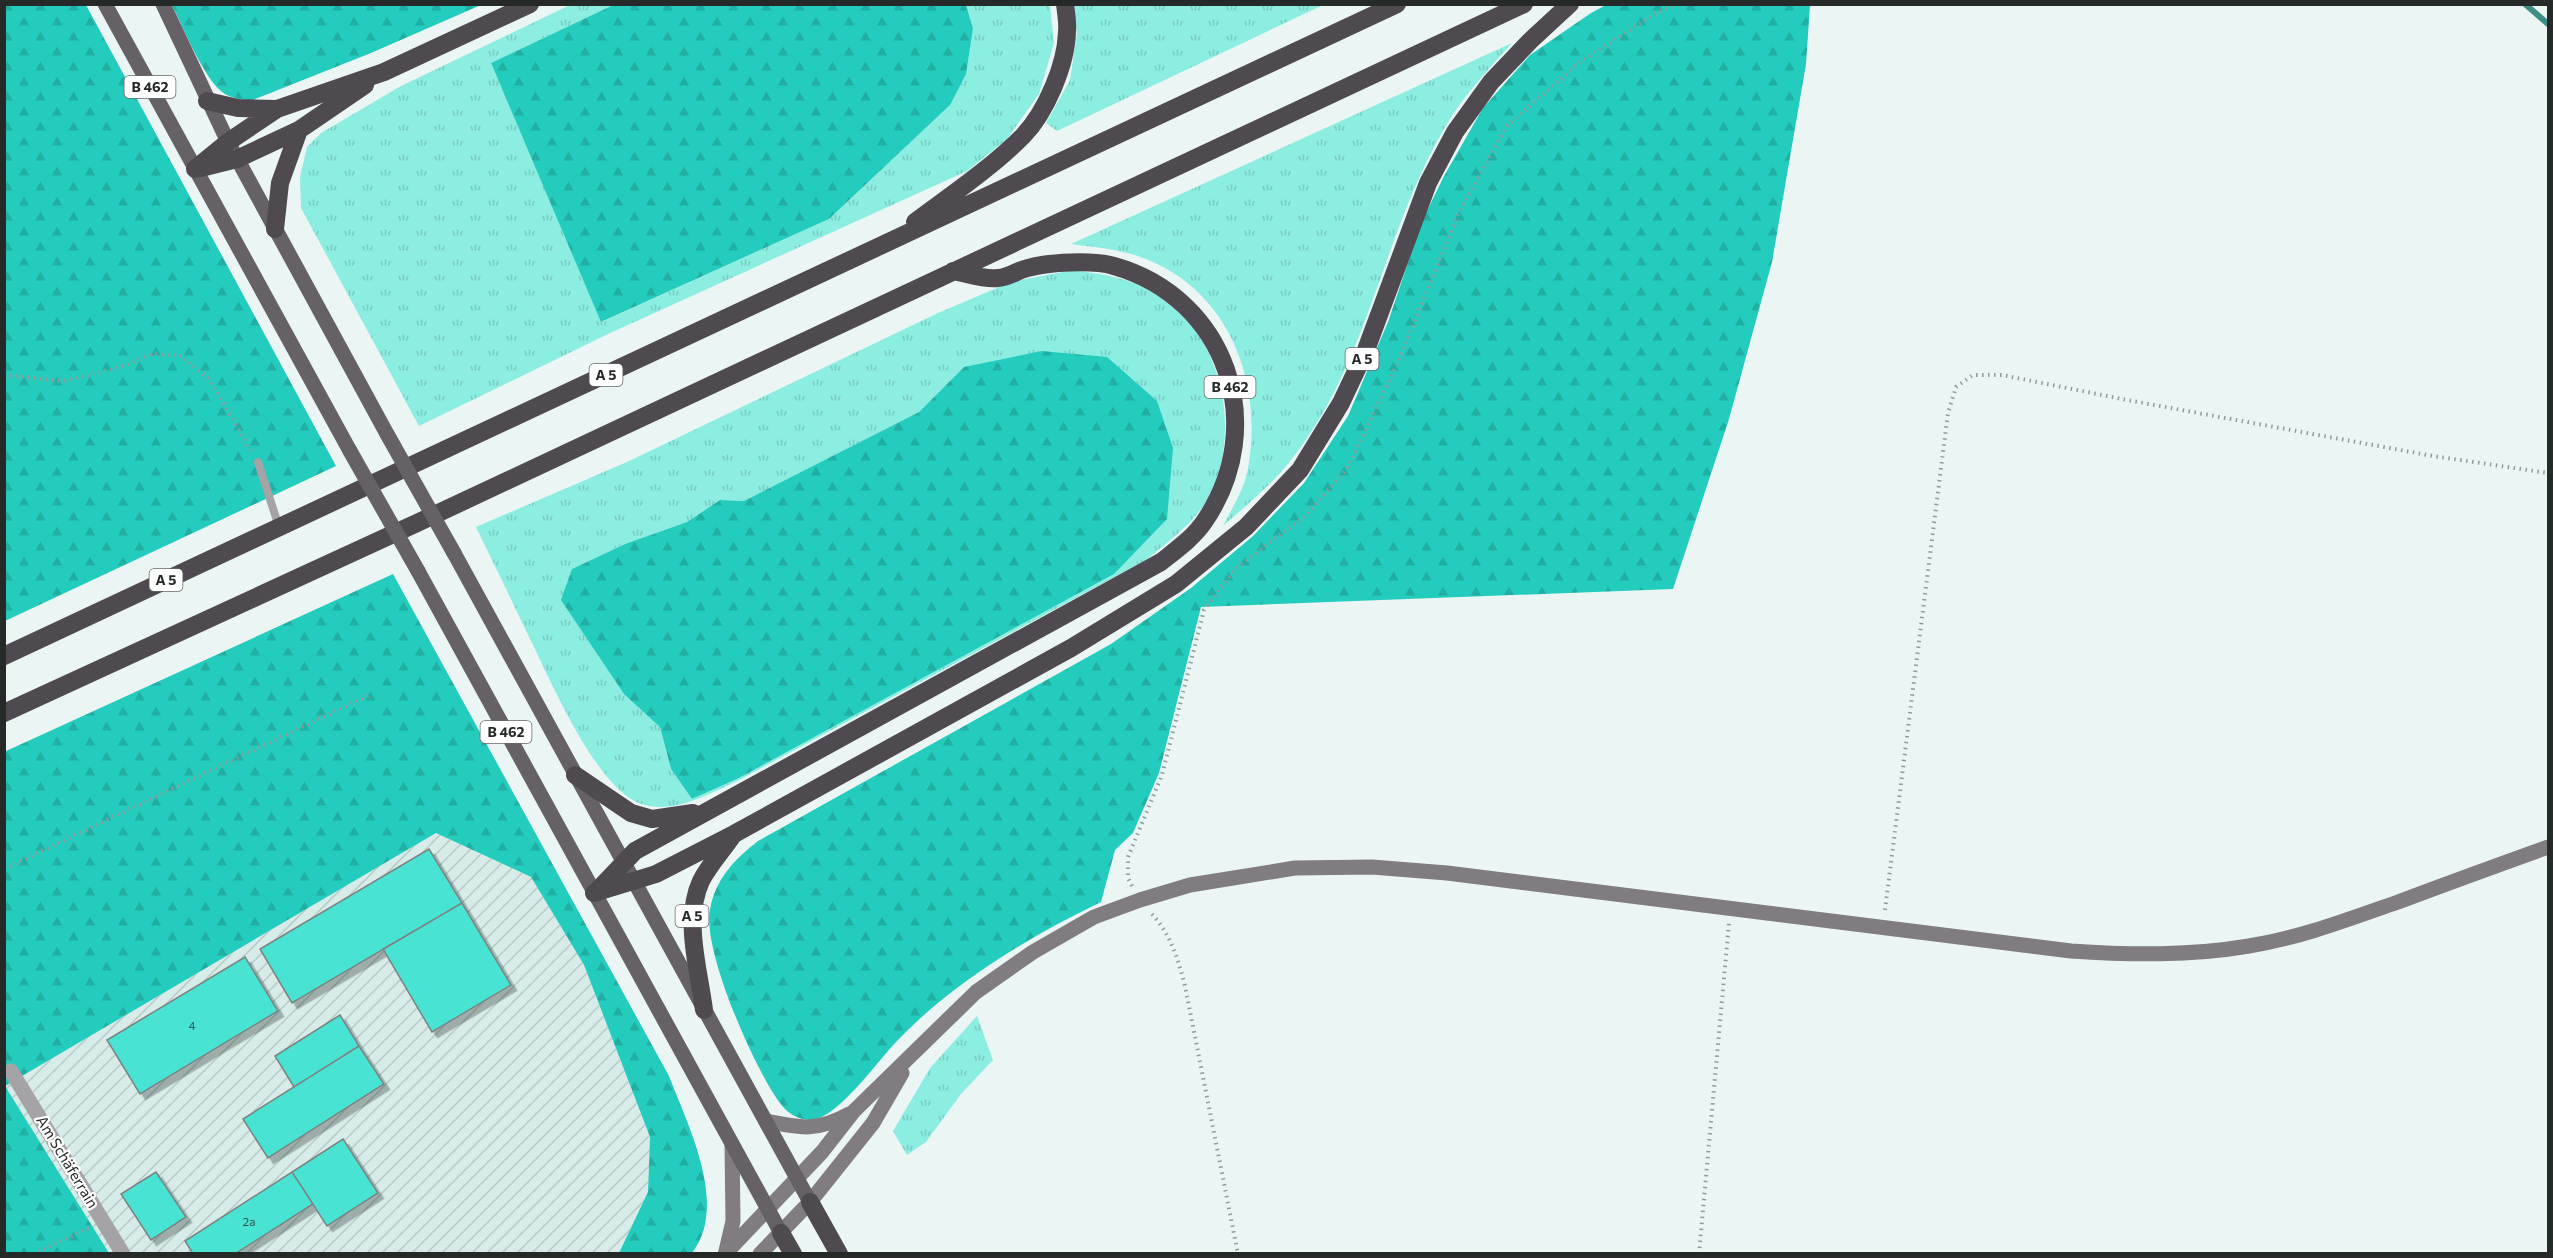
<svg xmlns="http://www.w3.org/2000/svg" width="2553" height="1258" font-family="Commissioner,sans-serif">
	<defs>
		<pattern id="industrial-furrows" width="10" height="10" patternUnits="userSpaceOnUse" patternTransform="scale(1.5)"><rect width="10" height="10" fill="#d7ebe8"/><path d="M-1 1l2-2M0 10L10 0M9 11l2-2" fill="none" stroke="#b8cac7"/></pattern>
		<pattern id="grass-tufts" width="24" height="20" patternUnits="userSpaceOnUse" patternTransform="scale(1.5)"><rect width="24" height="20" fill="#8cede1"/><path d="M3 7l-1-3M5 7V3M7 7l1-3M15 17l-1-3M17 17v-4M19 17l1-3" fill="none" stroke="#79cbc1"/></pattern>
		<pattern id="forest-firs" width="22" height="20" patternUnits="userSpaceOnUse" patternTransform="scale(1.5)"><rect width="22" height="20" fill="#24ccbd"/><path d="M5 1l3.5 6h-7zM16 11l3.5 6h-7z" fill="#20afa2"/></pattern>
		<filter id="shadow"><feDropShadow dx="5.5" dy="5.5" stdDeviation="0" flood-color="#0004"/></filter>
	</defs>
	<rect width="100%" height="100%" fill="#ebf6f4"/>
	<path fill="url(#industrial-furrows)" d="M 436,833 L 531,877 L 584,965 L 650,1137 L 648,1192 L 619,1253 L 109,1253 L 5,1086 Z"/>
	<path fill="url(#grass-tufts)" fill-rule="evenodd" d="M 570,5 L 613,5 L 491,63 L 602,322 L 829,219 L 950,105 L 973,28 L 966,5 L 1050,5 L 1054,43 L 1039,94 L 1007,139 L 967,171 L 608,334 L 419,426 L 301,208 L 300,177 L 307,147 L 321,133 L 401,86 Z
		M 1074,5 L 1323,5 L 1057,131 L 1046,123 L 1070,80 L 1077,33 Z
		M 1512,43 C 1488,70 1462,97 1444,129 C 1383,233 1369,360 1294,456 C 1274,483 1248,504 1223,526 C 1232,508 1245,488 1248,468 C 1263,387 1232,298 1155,263 C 1129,250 1100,248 1071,244 Z
		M 1073,270 C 1102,274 1130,278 1156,293 C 1223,333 1244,434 1207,500 C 1193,524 1168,542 1146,560 L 741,779 C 711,793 675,815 641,804 C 596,788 551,681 530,639 C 512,601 494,564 476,527 L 627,462 L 938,313 L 1011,282 ZM 964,367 L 1114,574 L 739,778 L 692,799 L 671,769 L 660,727 L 572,569 L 625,544 L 687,522 L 720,500 L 744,501 L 919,412 Z
		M 977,1016 L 993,1060 L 961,1094 L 926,1142 L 907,1155 L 893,1131 L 930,1068 Z"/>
	<path fill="url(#forest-firs)" d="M 4,5 L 86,5 L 336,466 L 5,621 Z
		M 172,5 L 481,5 L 371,53 L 253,100 C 243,100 234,99 225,94 C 205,82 183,27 172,5 Z
		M 613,5 L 966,5 L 973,28 L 966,74 L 950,105 L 829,219 L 601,322 L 491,63 Z
		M 1606,5 L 1810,5 L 1806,64 L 1772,262 L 1729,419 L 1673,589 L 1201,607 L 1159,773 L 1133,833 L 1115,850 L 1101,902 C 1027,938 953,982 896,1042 C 877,1062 837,1119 811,1120 C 798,1120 787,1113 780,1103 C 755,1070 702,950 710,910 C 715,879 735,859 758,841 L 1111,644 L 1191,588 L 1253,536 L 1304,483 L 1348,416 L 1388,322 L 1422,221 L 1444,176 L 1483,108 L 1530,55 L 1591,13 Z
		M 1042,351 L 1107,357 L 1157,401 L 1173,448 L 1167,519 L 1114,574 L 739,778 L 692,799 L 671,769 L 660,727 L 624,694 L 561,600 L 572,569 L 625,544 L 687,522 L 720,500 L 744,501 L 919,412 L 964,367 Z
		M 393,574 L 669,1076 C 688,1126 729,1205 692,1253 L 619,1253 L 648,1192 L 650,1137 L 584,965 L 531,877 L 436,833 L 5,1086 L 109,1253 L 5,1253 L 4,752 Z"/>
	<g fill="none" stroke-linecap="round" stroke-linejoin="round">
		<path stroke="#3e8e85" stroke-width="6" d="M 2525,4 L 2548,24"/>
	</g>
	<path fill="#4ae3d4" stroke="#7a8381" stroke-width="1.5" filter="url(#shadow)" d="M 429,849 L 462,903 L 292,1003 L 260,949 Z
		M 462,903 L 511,985 L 432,1032 L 383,949 Z
		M 245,957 L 278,1011 L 140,1094 L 107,1040 Z
		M 340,1015 L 359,1046 L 294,1087 L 275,1056 Z
		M 359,1046 L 384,1084 L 268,1158 L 243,1119 Z
		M 343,1139 L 378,1193 L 327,1226 L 292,1172 Z
		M 156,1172 L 186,1217 L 151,1240 L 121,1194 Z
		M 292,1172 L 313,1204 L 235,1254 L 193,1254 L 185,1241 Z"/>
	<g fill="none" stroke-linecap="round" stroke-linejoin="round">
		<path stroke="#939b9a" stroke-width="4" stroke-dasharray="1.5 4.5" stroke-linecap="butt" d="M 4,375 L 62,381 L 119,368 L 151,354 L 181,356 L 209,379 L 252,452
			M 4,869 L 369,695
			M 1132,886 L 1128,878 L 1128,857 L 1162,775 L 1204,610 L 1235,569 L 1304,517 L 1347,469 L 1399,360 L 1460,210 L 1507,126 L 1580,62 L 1653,15 L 1676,4
			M 1885,910 L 1948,413 L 1956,387 L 1973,375 L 2002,375 L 2127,400 L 2433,456 L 2548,473
			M 1152,914 C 1171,935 1178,959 1185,986 L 1238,1254
			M 33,1254 L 89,1228
			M 1699,1254 L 1729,923"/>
		<path stroke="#a5a3a6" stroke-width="8" d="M 258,462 L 279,527"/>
		<path stroke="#a5a3a6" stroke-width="15" d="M 11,1071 L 123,1254"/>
		<path stroke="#807c80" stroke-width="15" d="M 766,1121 C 800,1128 817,1132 849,1114
			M 726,1251 L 733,1221 L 732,1144
			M 725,1254 L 822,1152 L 854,1111 L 976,992 L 1033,952 L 1094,917 L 1140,900 L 1190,885 L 1295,868 L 1372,867 L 1447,873 L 2071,951 C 2131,955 2190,956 2249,946 C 2300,938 2349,919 2398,902 C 2448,883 2498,865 2548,847
			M 760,1254 L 810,1202 L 873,1123 L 902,1073"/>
		<path stroke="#656166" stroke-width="15" d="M 105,4 L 350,451
			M 163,4 L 228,142 L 387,434
			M 454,553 L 810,1202
			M 418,571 L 781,1233"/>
		<path stroke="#4f4a50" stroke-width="18" d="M 207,101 L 238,108 L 277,109
			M 201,168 L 237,159 L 299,130 L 365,85
			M 195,169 L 228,142 L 277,109 L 384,72 L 530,4
			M 915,222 C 951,195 991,168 1023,136 C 1046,112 1066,65 1067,32 C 1068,23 1066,13 1065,4
			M 275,229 L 280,183 L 299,130
			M 4,656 L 1397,4
			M 4,713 L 417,523 L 1524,4
			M 575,775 L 631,813 L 652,819 L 693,813
			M 597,891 L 635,851 L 1161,562 C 1176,550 1193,538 1204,522 C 1270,426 1227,298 1114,266 C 1094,260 1048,262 1028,268 C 1018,270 1008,278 998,278 C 984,280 966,273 953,271
			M 594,893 L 656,874 L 734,834 L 1071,648 L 1176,584 L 1246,527 L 1300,470 L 1341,403 L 1366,350 L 1428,183 L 1455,132 L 1491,82 L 1530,41 L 1570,4
			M 704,1010 C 699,970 683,920 701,881 C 709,865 723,850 733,835
			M 810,1202 L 839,1254
			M 781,1233 L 793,1254"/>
		<path stroke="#656166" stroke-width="15" d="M 387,434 L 454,553
			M 350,451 L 418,571"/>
	</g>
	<g text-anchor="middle" stroke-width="4.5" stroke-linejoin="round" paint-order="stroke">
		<g font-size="12" fill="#2e5853">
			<text x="192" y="1030">4</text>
			<text x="249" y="1226">2a</text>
		</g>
		<g fill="#fff" stroke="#666968" stroke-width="1.5">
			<rect x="124.5" y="76" width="51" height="22" rx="4.5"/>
			<rect x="1345.5" y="348" width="33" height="22" rx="4.5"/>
			<rect x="589.5" y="364" width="33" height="22" rx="4.5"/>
			<rect x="1204.5" y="376" width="51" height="22" rx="4.5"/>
			<rect x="149.5" y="569" width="33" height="22" rx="4.5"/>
			<rect x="480.5" y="721" width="51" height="22" rx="4.5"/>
			<rect x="675.5" y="905" width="33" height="22" rx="4.5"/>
		</g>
		<g font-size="14" font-weight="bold" fill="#252928">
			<text x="150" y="92">B 462</text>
			<text x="1362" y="364">A 5</text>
			<text x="606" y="380">A 5</text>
			<text x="1230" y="392">B 462</text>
			<text x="166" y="585">A 5</text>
			<text x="506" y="737">B 462</text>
			<text x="692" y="921">A 5</text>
		</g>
		<g font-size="15" fill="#252928" stroke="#fff">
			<text transform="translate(67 1162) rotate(59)" y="5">Am Schäferrain</text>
		</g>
	</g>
	<rect width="2553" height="1258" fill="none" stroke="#252928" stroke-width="12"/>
</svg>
